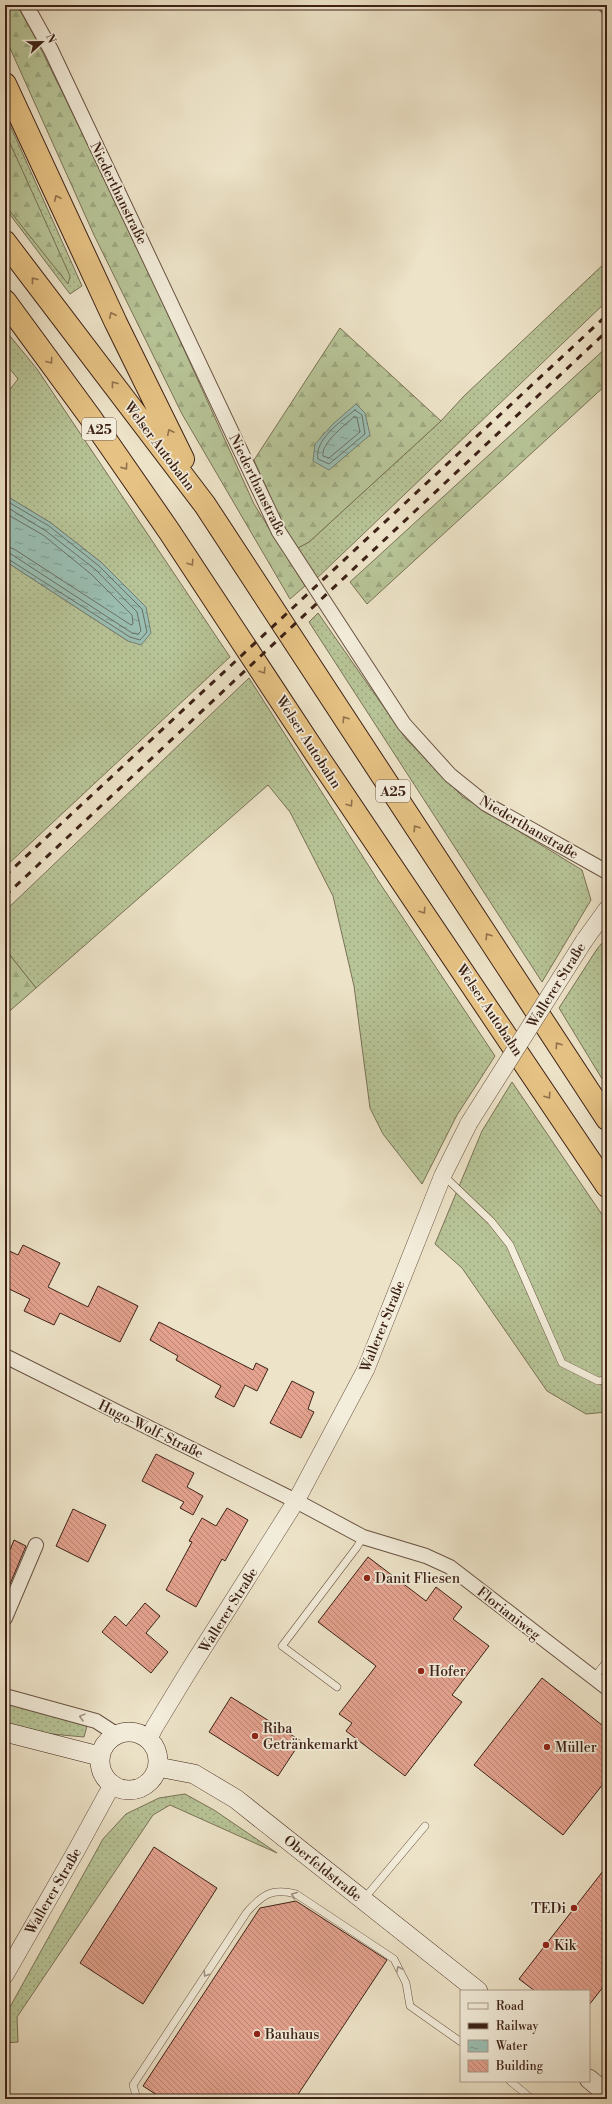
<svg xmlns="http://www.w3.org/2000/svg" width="612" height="2104" font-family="'Libre Bodoni',serif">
	<defs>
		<pattern id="grass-dots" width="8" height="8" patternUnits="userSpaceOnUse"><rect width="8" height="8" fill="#b7c497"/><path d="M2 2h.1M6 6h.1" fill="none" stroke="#9ea881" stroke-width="1.8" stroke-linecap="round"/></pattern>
		<pattern id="forest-firs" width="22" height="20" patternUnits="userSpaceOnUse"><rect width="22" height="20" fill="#b7c497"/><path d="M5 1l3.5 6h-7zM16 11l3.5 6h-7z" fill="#9ea881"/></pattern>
		<pattern id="water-ripples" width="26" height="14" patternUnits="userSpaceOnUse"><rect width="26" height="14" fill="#9abeb2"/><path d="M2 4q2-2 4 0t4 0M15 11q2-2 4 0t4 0" fill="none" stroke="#7f9a90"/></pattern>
		<pattern id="building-back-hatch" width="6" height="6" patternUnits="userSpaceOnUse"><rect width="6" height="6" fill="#e4a28f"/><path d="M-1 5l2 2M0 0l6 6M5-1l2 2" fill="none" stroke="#ba8474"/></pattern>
	</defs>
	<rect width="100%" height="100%" fill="#ede3c8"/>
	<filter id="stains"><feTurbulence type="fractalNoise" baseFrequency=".005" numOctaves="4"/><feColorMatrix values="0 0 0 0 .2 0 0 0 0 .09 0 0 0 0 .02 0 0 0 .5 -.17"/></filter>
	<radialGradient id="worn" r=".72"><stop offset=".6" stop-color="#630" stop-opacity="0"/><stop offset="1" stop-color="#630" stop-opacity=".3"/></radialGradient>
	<path fill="url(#grass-dots)" stroke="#7a7256" d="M 5,114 L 82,286 L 70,294 L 5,208 Z
		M 607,261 L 607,301 L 315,580 L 294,550 L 309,542 L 441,421 L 464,396 Z
		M 5,330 L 37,369 L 230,657 L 5,867 L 5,561 L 128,641 L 146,607 L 102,563 L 51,523 L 5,495 L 5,396 L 18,379 L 5,363 Z
		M 318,613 L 406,739 L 463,797 L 582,870 L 591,900 L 542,982 L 309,622 Z
		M 249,678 L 379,882 L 495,1056 L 457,1115 L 422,1184 L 383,1134 L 370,1108 L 354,986 L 333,896 L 290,812 L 268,785 L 36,988 L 5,949 L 5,911 Z
		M 607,937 L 607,1087 L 559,1008 L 597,949 Z
		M 512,1082 L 607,1222 L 607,1412 L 586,1414 L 547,1391 L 462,1268 L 435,1244 L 482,1131 Z
		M 5,1703 L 87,1726 L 84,1737 L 40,1733 L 5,1724 Z
		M 185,1794 L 214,1810 L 277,1853 L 170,1805 L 153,1815 L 17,2017 L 18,2042 L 5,2043 L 5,2016 L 103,1839 L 126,1814 L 159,1798 Z"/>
	<path fill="url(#forest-firs)" stroke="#7a7256" d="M 5,5 L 17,5 L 36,39 L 129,228 L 254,504 L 305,586 L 290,599 L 182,414 L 94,235 L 5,37 Z
		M 5,132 L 70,276 L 68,284 L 5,205 Z
		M 340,328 L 441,421 L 309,542 L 294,550 L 254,460 Z
		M 607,347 L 607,384 L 367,604 L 350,582 Z
		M 5,949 L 36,988 L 5,1015 Z"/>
	<path fill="url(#water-ripples)" stroke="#757f74" d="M 356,404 L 365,413 L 370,435 L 329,470 L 313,461 L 315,444 L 333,424 Z
		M 5,495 L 51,523 L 102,563 L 146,607 L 151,633 L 141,645 L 128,641 L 5,561 Z"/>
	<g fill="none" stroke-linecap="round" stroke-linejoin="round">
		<path stroke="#6c7064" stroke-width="1" d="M 355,410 L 362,415 L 365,434 L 329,464 L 318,459 C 314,440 341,421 355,410 Z
			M 354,417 L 357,418 L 360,432 L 329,458 L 323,456 C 321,443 345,425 354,417 Z
			M 5,500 L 49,526 L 99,566 L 142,609 L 147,632 L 140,640 L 130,637 L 5,557
			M 5,506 L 46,531 L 96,570 L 137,612 L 141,631 L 138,634 L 132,633 L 11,554 L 5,552
			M 5,513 L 43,535 L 91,574 L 132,615 L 133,624 L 131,625 L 14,549 L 5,546"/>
	</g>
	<path fill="url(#building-back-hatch)" stroke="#3d2116" d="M 23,1245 L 60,1263 L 48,1287 L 88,1307 L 98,1286 L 138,1306 L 120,1342 L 60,1313 L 54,1325 L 24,1311 L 30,1299 L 5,1287 L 5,1249 L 18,1255 Z
		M 159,1322 L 253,1370 L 256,1363 L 268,1369 L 257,1391 L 245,1385 L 234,1407 L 215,1397 L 221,1386 L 176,1360 L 178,1356 L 150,1340 Z
		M 292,1381 L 314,1392 L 308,1409 L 314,1412 L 301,1438 L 270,1423 Z
		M 156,1454 L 194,1473 L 187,1487 L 203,1496 L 193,1515 L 180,1508 L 184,1502 L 142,1481 Z
		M 227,1508 L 248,1520 L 225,1561 L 222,1559 L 196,1607 L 166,1590 L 192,1542 L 189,1541 L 202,1518 L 216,1526 Z
		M 73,1509 L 106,1525 L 88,1562 L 56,1546 Z
		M 14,1540 L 26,1546 L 5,1596 L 5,1548 L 10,1550 Z
		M 368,1557 L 426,1601 L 436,1587 L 462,1607 L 453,1619 L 489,1646 L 452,1695 L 462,1702 L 405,1776 L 346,1731 L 352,1723 L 339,1714 L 376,1666 L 318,1622 Z
		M 145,1603 L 160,1616 L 146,1633 L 168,1652 L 151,1673 L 102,1632 L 115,1616 L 126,1626 Z
		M 542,1678 L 607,1729 L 607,1779 L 563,1835 L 474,1765 Z
		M 231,1697 L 301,1741 L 278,1776 L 209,1732 Z
		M 154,1847 L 217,1888 L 143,2004 L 80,1963 Z
		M 607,1866 L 607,1982 L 589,2005 L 589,1991 L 535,1991 L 519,1979 Z
		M 296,1901 L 387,1960 L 295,2099 L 163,2099 L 143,2086 L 260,1908 Z"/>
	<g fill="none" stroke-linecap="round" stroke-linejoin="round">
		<defs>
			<path id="service" d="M 443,1175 L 491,1221 L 510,1245 L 562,1363 L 598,1381 L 607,1380
				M 594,1678 L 607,1661
				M 337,1687 L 282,1646 L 357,1547 L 363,1537
				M 363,1900 L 425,1826
				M 510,2081 L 532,2099
				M 137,2099 L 133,2085 L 247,1912 C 263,1894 272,1888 296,1894 L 394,1959 L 406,1983 L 410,2006 L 461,2042"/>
			<path id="minor" d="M 26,5 L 51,50 L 279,532 L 404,724 L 450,775 L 486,804 L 607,872
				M 605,5 L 607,7
				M 5,1356 L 296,1501 L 363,1537 L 426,1556 L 450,1567 L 607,1688
				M 5,1618 L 36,1545
				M 5,1696 L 96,1721 L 116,1734"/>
			<path id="tertiary" d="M 584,941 L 607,909
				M 149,1739 L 154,1728 L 188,1672 L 296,1501 L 366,1369 L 443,1175 L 469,1123
				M 5,1975 L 76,1851 L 112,1785"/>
			<path id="secondary" d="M100 1761a29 29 0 1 1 58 0a29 29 0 1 1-58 0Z
				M 5,1732 L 99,1756
				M 158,1767 L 194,1774 L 236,1799 L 478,1991
				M 589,2079 L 607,2094"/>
			<path id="motorway" d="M 5,84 L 116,323 L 183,459
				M 5,242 L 205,505 L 607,1119
				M 5,301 L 90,417 L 169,531 L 320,760 L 607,1186"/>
		</defs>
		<use href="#service" stroke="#695242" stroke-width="8"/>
		<use href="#minor" stroke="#695242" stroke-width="16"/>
		<use href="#tertiary" stroke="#695242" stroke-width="18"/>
		<use href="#secondary" stroke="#3d2116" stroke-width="20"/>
		<use href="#motorway" stroke="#3d2116" stroke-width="24"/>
		<use href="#service" stroke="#f3eddb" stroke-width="7"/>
		<use href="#minor" stroke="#f3eddb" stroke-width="14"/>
		<use href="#tertiary" stroke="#f3eddb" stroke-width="17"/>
		<use href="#secondary" stroke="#f3eddb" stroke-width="19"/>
		<use href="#motorway" stroke="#e6c284" stroke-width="22"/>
		<path stroke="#3d2116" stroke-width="3" stroke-dasharray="7 7" stroke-linecap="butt" d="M 5,876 L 607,315
			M 5,896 L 607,331"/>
		<defs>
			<path id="tertiary-bridge" d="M 469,1123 L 584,941"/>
		</defs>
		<use href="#tertiary-bridge" stroke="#695242" stroke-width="18" stroke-linecap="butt"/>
		<use href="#tertiary-bridge" stroke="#f3eddb" stroke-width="17"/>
	</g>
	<defs><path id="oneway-chevron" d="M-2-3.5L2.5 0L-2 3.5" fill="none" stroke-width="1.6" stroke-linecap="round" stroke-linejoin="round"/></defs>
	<g stroke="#92724d">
		<use href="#oneway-chevron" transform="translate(57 198) rotate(-115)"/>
		<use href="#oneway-chevron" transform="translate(34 280) rotate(-128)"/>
		<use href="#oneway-chevron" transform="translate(112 315) rotate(-115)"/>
		<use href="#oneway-chevron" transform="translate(50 361) rotate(54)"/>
		<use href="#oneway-chevron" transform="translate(114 384) rotate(-127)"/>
		<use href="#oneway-chevron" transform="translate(170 432) rotate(-116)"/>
		<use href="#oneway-chevron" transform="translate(125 467) rotate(55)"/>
		<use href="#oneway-chevron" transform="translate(191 563) rotate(56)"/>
		<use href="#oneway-chevron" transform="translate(263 671) rotate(57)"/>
		<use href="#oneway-chevron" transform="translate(345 719) rotate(-123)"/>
		<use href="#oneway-chevron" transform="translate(350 804) rotate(56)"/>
		<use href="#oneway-chevron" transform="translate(416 828) rotate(-123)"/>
		<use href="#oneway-chevron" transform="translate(423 911) rotate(56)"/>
		<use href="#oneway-chevron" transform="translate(488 936) rotate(-123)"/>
		<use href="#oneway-chevron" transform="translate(558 1045) rotate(-124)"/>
		<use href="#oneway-chevron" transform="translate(548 1096) rotate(56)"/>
	</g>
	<g stroke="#a19182">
		<use href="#oneway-chevron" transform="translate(82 1717) rotate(-165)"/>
		<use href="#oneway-chevron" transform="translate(294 1895) rotate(-157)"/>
		<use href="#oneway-chevron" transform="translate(399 1969) rotate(-117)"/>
		<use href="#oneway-chevron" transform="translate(206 1974) rotate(123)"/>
	</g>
	<g fill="#8f2418" stroke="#f3eddb" stroke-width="1.5">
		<circle cx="367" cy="1578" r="4"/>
		<circle cx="421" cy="1671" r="4"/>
		<circle cx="255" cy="1736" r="4"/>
		<circle cx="547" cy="1747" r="4"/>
		<circle cx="574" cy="1908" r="4"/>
		<circle cx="546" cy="1945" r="4"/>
		<circle cx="257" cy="2034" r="4"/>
	</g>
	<g text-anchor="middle" stroke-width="3.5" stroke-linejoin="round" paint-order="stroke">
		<g fill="#f3eddb" stroke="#745e51" stroke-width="1">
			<rect x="82" y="418" width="34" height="22" rx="3"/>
			<rect x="376" y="780" width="34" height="22" rx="3"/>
		</g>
		<g font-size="13" font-weight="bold" fill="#3d2116">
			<text x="99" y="434">A25</text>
			<text x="393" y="796">A25</text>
		</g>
		<g font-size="14" fill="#3d2116" stroke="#f3eddb">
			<text transform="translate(119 193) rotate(64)" y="5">Niederthanstraße</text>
			<text transform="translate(160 446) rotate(53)" y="5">Welser Autobahn</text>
			<text transform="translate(258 485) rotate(64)" y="5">Niederthanstraße</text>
			<text transform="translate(309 742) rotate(57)" y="5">Welser Autobahn</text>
			<text transform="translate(529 827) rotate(30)" y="5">Niederthanstraße</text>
			<text transform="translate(556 985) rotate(-58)" y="5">Wallerer Straße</text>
			<text transform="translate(490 1010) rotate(56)" y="5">Welser Autobahn</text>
			<text transform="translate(382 1326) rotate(-68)" y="5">Wallerer Straße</text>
			<text transform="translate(151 1429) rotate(26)" y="5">Hugo-Wolf-Straße</text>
			<text transform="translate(228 1610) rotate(-58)" y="5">Wallerer Straße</text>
			<text transform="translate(509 1613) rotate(38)" y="5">Florianiweg</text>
			<text transform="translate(323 1868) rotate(39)" y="5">Oberfeldstraße</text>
			<text transform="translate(53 1891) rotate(-60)" y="5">Wallerer Straße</text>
		</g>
		<g font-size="14" fill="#3d2116" stroke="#f3eddb" text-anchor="start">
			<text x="375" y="1583">Danit Fliesen</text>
			<text x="429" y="1676">Hofer</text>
			<text x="263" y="1733">Riba<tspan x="263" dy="16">Getränkemarkt</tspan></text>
			<text x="555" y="1752">Müller</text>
			<text x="566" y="1913" text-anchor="end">TEDi</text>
			<text x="554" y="1950">Kik</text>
			<text x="265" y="2039">Bauhaus</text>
		</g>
	</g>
	<rect width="612" height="2104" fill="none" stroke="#ede3c8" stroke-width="20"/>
	<rect x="6" y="6" width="600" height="2092" fill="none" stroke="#3d2116" stroke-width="2"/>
	<rect x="10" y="10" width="592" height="2084" fill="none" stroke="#3d2116"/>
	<rect x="460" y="1990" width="130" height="92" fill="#f3eddb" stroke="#aa9b8c"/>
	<rect x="468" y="2003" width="20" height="6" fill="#f3eddb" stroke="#aa9b8c"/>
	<text x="496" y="2010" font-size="12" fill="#3d2116">Road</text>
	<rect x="468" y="2023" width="20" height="6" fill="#3d2116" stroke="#aa9b8c"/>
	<text x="496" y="2030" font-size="12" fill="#3d2116">Railway</text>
	<rect x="468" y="2040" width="20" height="12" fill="url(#water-ripples)" stroke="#aa9b8c"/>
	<text x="496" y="2050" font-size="12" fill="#3d2116">Water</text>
	<rect x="468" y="2060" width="20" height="12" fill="url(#building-back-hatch)" stroke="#aa9b8c"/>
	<text x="496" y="2070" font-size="12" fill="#3d2116">Building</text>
	<g transform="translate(42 42) rotate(68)" stroke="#f3eddb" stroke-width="3" paint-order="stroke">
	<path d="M0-3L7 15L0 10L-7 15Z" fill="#3d2116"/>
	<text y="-6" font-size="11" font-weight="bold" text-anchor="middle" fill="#3d2116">N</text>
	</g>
	<rect width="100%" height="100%" filter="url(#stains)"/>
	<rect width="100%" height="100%" fill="url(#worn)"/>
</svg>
